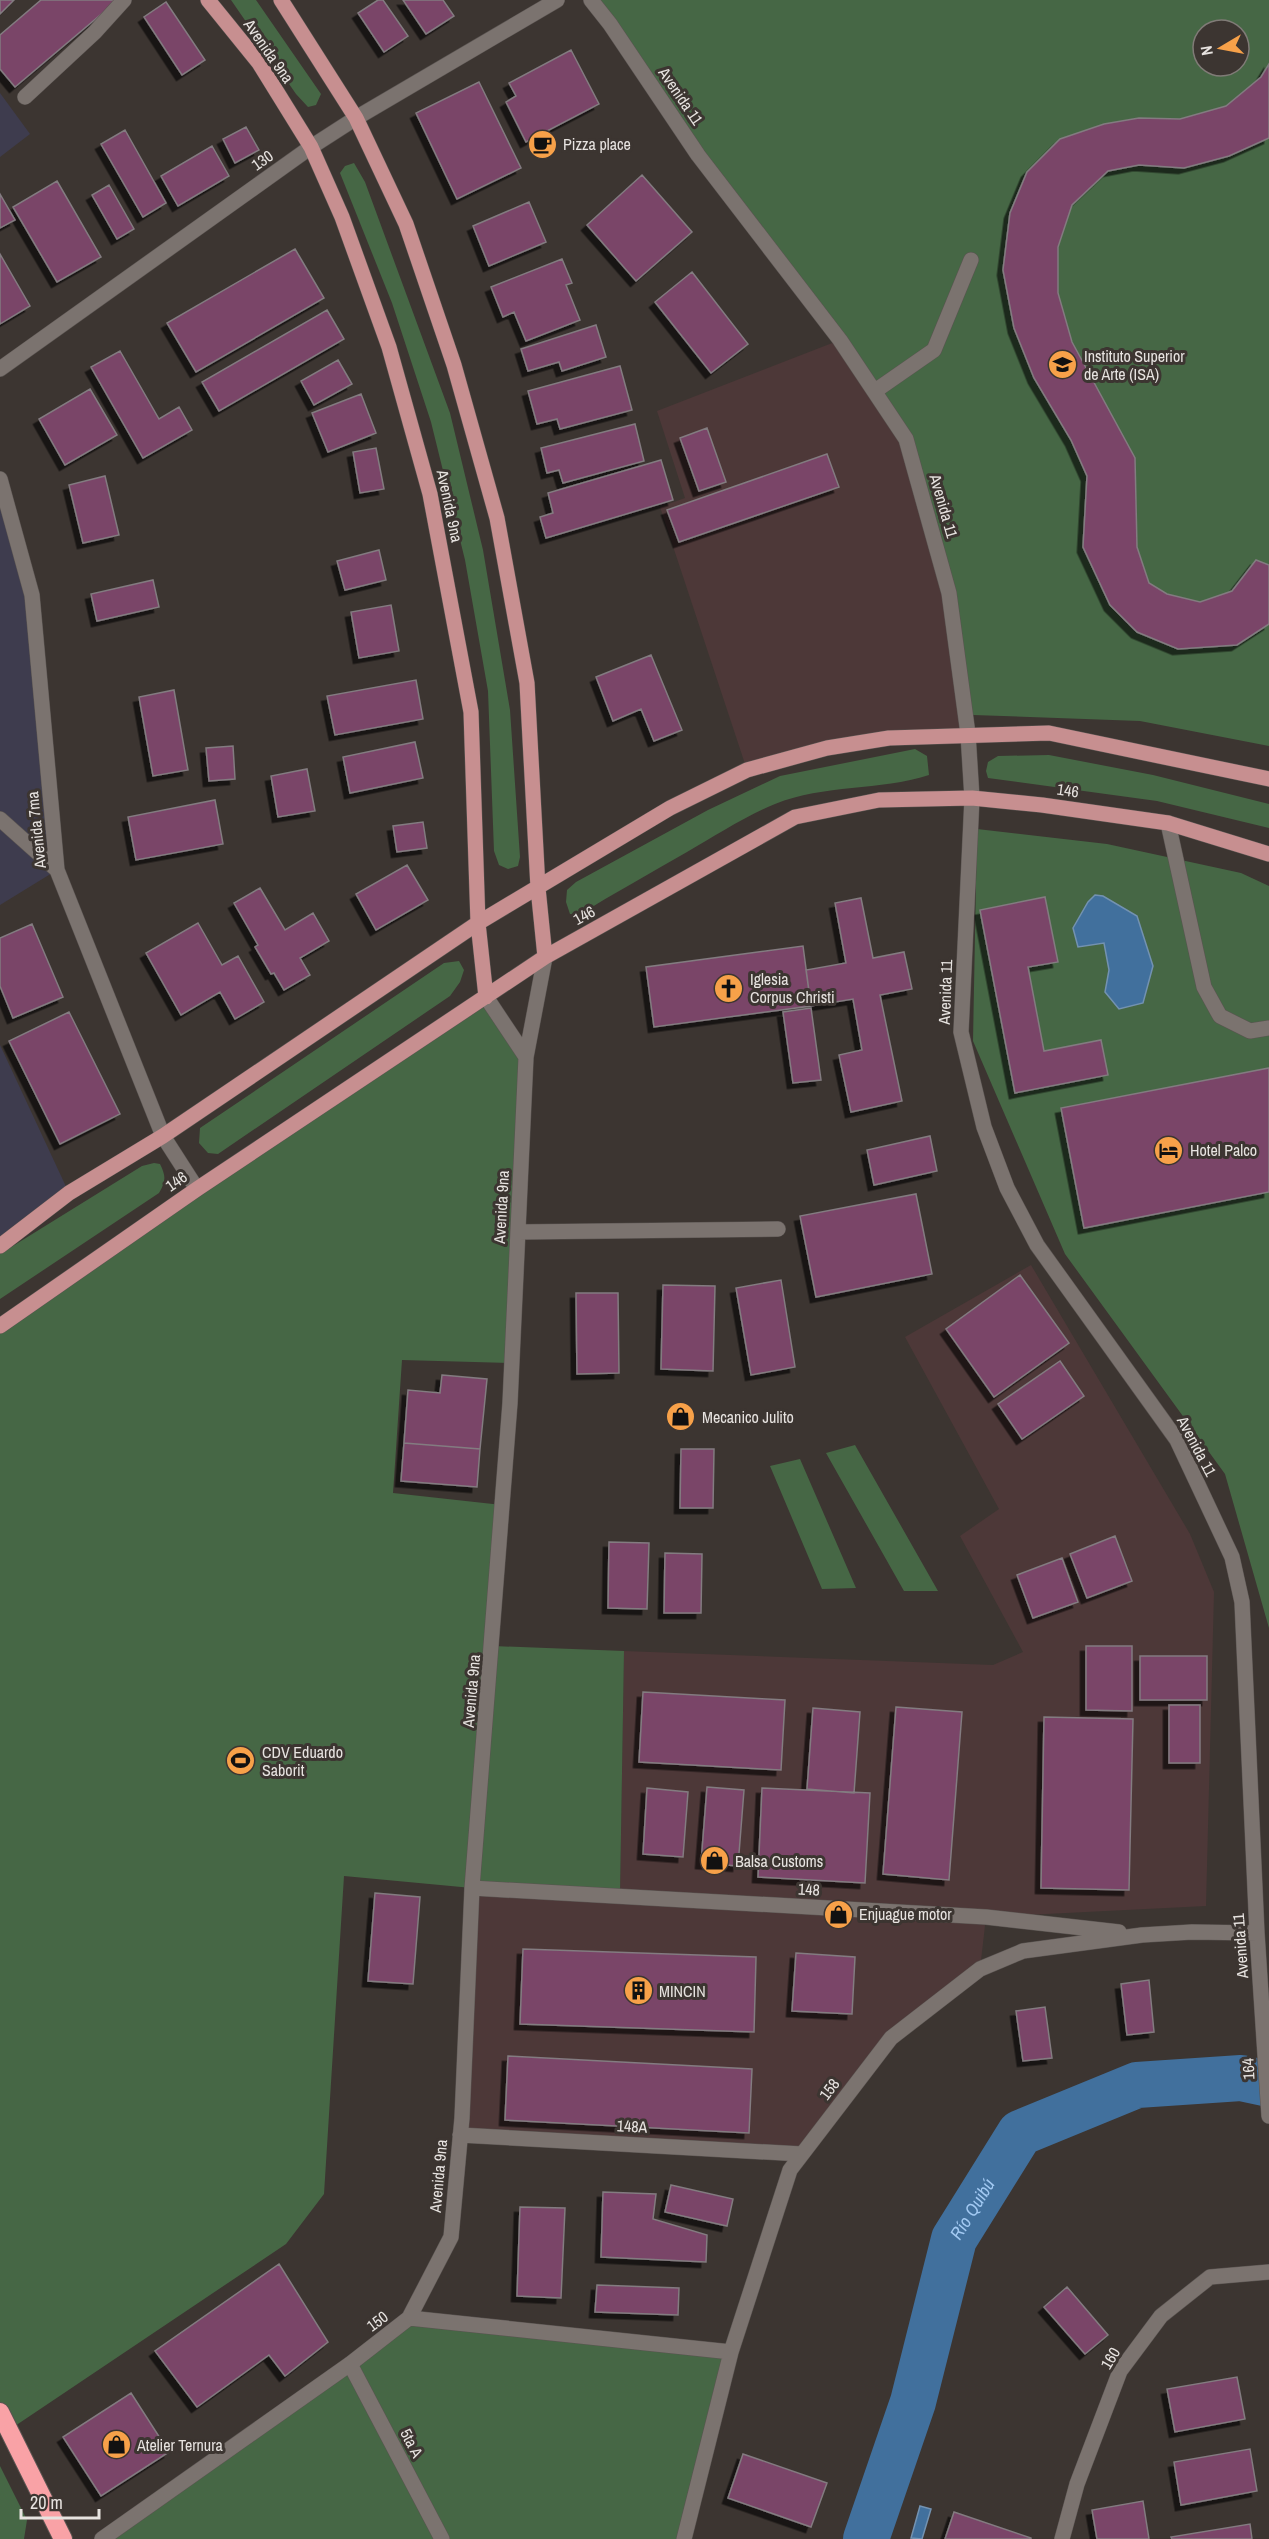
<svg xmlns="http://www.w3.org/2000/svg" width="1269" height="2539" font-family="'Archivo Narrow',sans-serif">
	<defs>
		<filter id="shadow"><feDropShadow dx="-5.5" dy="5.5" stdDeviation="0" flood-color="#0009"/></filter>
	</defs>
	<rect width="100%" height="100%" fill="#3c3531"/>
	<path fill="#4d3838" d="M 840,340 L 906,439 L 949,593 L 968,734 L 889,738 L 747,770 L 660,507 L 685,498 L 657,411 Z
		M 1031,1265 L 1190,1534 L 1214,1592 L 1206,1906 L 986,1917 L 980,1969 L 891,2038 L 802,2154 L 460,2135 L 472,1888 L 620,1896 L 624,1651 L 993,1665 L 1023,1652 L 960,1536 L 999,1509 L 905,1337 Z"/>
	<path fill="#3e3c4e" d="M 0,93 L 30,134 L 0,157 Z
		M 0,479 L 32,595 L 57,870 L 0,905 Z
		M 0,1045 L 69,1193 L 0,1246 Z"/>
	<path fill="#466745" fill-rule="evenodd" d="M 231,0 L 256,0 L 321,94 L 316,105 L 308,107 L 296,94 Z
		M 591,0 L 1269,0 L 1269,746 L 1140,721 L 973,715 L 906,439 ZM 1203,30 L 1239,30 L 1239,66 L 1203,66 Z
		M 354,163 L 365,182 L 450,413 L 483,550 L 510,710 L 520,857 L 518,866 L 508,869 L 499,865 L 494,851 L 488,691 L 465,560 L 431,422 L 392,303 L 340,173 L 345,166 Z
		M 915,749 L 927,756 L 929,775 C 880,791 824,784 775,804 C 745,816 715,836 687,852 C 651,873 614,893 579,915 L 570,914 L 566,902 L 567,890 L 576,882 L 708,810 L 780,776 Z
		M 1049,755 L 1153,775 L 1269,804 L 1269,828 L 1157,801 L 988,778 L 986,771 L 988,762 L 998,756 Z
		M 977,829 L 1107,844 L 1241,873 L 1269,886 L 1269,1628 L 1225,1474 L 1065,1254 L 973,1041 Z
		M 459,961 L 464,970 L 460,982 L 450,996 L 218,1154 L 208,1153 L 199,1143 L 200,1128 L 444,963 Z
		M 486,997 L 526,1057 L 512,1363 L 402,1360 L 393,1493 L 502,1505 L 493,1646 L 624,1651 L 620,1896 L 472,1888 L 344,1876 L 324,2194 L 286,2244 L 9,2430 L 0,2412 L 0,1326 Z
		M 154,1163 L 160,1164 C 166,1176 166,1181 159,1193 L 0,1299 L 0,1254 L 142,1166 Z
		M 855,1445 L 938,1591 L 904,1591 L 826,1453 Z
		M 800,1459 L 856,1588 L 822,1589 L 770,1466 Z
		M 409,2318 L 731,2352 L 684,2539 L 102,2539 Z
		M 0,2466 L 27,2520 L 24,2539 L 0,2539 Z"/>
	<path fill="#41709d" stroke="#7392b1" stroke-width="1.5" d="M 1095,895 L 1103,896 L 1137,916 L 1153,966 L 1143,1003 L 1119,1009 L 1105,992 L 1109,970 L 1104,943 L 1078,947 L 1073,928 L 1088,902 Z
		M 920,2506 L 931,2509 L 922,2539 L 911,2538 Z"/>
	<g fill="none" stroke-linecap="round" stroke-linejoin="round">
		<path stroke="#41709d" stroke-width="46" id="s1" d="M 866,2539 L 913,2402 L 954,2239 L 1020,2133 L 1137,2085 L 1241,2078 L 1269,2084"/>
	</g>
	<path fill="#7a4468" stroke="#837b80" stroke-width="1.5" filter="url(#shadow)" d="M 0,0 L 14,0 L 0,14 Z
		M 41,0 L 118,0 L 15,87 L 0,69 L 0,35 Z
		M 378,0 L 383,0 L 408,36 L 384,52 L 358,13 Z
		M 403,0 L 443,0 L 454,16 L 426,34 Z
		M 166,2 L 205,60 L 182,75 L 144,17 Z
		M 571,50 L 599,104 L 526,142 L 506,102 L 516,96 L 509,83 Z
		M 1269,64 L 1269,138 L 1229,156 L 1184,168 L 1139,165 L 1108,171 L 1072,205 L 1058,247 L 1058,293 L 1072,342 L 1135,458 L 1137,547 L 1149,583 L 1167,594 L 1200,602 L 1232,591 L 1256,560 L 1269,565 L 1269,624 L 1237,645 L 1178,649 L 1137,632 L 1110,605 L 1083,547 L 1087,476 L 1071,440 L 1034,378 L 1014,328 L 1003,270 L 1010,213 L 1027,172 L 1060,139 L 1104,124 L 1139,118 L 1180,119 L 1226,106 L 1261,77 Z
		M 479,82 L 521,168 L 457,199 L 416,113 Z
		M 246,127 L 259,150 L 235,163 L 223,139 Z
		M 125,130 L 166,203 L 143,217 L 101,144 Z
		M 212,146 L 229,176 L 178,206 L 161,176 Z
		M 642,175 L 692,232 L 636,281 L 587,225 Z
		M 57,181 L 101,257 L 57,282 L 13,207 Z
		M 109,185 L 134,229 L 117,239 L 92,195 Z
		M 0,194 L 15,220 L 0,228 Z
		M 529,202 L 546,242 L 489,266 L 473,226 Z
		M 295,249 L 324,298 L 196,372 L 167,323 Z
		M 0,254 L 30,306 L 0,324 Z
		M 562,259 L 572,283 L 566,285 L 580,320 L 526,341 L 514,312 L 503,317 L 491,287 Z
		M 692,272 L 748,344 L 711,373 L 655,302 Z
		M 327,310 L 344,339 L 219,411 L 202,382 Z
		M 596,325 L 606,357 L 562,371 L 559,362 L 528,371 L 521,349 Z
		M 120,351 L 159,419 L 179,407 L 192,430 L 143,458 L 91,367 Z
		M 338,360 L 352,384 L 314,405 L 301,381 Z
		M 620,366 L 632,410 L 560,429 L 557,419 L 537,424 L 528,391 Z
		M 90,389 L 117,435 L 65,465 L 39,419 Z
		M 361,394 L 376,433 L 328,452 L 312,413 Z
		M 635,424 L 644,461 L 563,483 L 559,470 L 547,473 L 541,448 Z
		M 707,428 L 726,482 L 699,491 L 680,438 Z
		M 376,448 L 384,489 L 360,493 L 353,452 Z
		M 827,454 L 839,487 L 679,542 L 667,510 Z
		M 661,460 L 673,500 L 546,538 L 540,517 L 553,513 L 548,493 Z
		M 105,476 L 119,535 L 83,543 L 69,485 Z
		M 379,550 L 386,580 L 345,590 L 337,561 Z
		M 153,580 L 159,607 L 97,621 L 91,594 Z
		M 391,605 L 399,651 L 359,658 L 351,612 Z
		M 651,655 L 682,730 L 654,741 L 641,709 L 613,721 L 596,677 Z
		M 416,680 L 423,719 L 335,735 L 327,696 Z
		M 174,690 L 188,770 L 153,776 L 139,697 Z
		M 415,742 L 423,778 L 350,793 L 343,757 Z
		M 233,746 L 235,779 L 209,781 L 206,748 Z
		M 307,769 L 315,811 L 278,817 L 271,776 Z
		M 215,800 L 223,844 L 136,860 L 128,817 Z
		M 423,822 L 427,848 L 397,852 L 393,826 Z
		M 407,865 L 428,900 L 376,930 L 356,894 Z
		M 260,888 L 285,930 L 313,913 L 329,941 L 300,958 L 310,975 L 284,990 L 274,973 L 271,974 L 255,947 L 258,945 L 234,903 Z
		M 1045,897 L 1058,962 L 1028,967 L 1044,1051 L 1101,1040 L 1108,1075 L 1015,1093 L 980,910 Z
		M 861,898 L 873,958 L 904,952 L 912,989 L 880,995 L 902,1101 L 851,1112 L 839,1055 L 862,1050 L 853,999 L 811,1006 L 806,970 L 846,963 L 835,903 Z
		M 198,923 L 222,965 L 238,956 L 264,1002 L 235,1019 L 220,992 L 181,1015 L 146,953 Z
		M 32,924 L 63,997 L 13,1018 L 0,986 L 0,938 Z
		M 803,946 L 811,1006 L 654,1027 L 646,967 Z
		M 811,1008 L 821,1080 L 793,1083 L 783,1012 Z
		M 69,1012 L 120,1114 L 60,1144 L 9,1041 Z
		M 1269,1068 L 1269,1192 L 1084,1228 L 1061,1108 Z
		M 930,1136 L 937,1171 L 874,1185 L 867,1150 Z
		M 916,1194 L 932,1274 L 816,1297 L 800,1216 Z
		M 1020,1275 L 1069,1343 L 994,1397 L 946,1329 Z
		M 781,1280 L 795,1367 L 751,1375 L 736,1288 Z
		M 663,1285 L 715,1286 L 713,1371 L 661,1369 Z
		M 576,1293 L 618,1293 L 619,1373 L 577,1374 Z
		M 1060,1361 L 1084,1396 L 1022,1439 L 998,1404 Z
		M 442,1375 L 487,1379 L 480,1449 L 404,1443 L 408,1390 L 440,1393 Z
		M 404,1443 L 480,1449 L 477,1487 L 401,1481 Z
		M 681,1449 L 714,1449 L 713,1508 L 680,1508 Z
		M 1115,1536 L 1132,1581 L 1087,1598 L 1070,1554 Z
		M 609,1542 L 649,1543 L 647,1609 L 608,1608 Z
		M 665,1553 L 702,1554 L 701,1613 L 664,1613 Z
		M 1062,1558 L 1078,1602 L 1033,1618 L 1017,1575 Z
		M 1086,1646 L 1132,1646 L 1132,1711 L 1086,1710 Z
		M 1140,1656 L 1207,1656 L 1207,1700 L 1140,1700 Z
		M 643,1692 L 785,1700 L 781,1770 L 639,1762 Z
		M 1169,1705 L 1200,1705 L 1200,1763 L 1169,1763 Z
		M 896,1707 L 962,1712 L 949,1880 L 883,1874 Z
		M 813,1708 L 860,1712 L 854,1793 L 807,1789 Z
		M 1044,1717 L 1133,1719 L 1129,1890 L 1041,1888 Z
		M 707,1787 L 744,1790 L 738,1866 L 701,1863 Z
		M 647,1788 L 688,1792 L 683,1857 L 643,1854 Z
		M 762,1788 L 870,1793 L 865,1883 L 758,1877 Z
		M 375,1893 L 420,1897 L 413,1984 L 368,1981 Z
		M 523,1949 L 756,1957 L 754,2032 L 520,2024 Z
		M 796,1953 L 855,1957 L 852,2014 L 792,2011 Z
		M 1149,1980 L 1154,2032 L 1127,2035 L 1121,1984 Z
		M 1045,2007 L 1052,2058 L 1023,2061 L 1016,2011 Z
		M 508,2056 L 752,2069 L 749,2133 L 505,2120 Z
		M 671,2185 L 733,2199 L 727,2226 L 665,2212 Z
		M 603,2192 L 656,2194 L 653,2219 L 707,2235 L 706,2262 L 601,2257 Z
		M 520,2207 L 565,2208 L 561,2298 L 517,2296 Z
		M 279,2264 L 328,2342 L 285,2376 L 269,2355 L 197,2407 L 155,2351 Z
		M 597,2285 L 679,2288 L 678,2315 L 595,2312 Z
		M 1067,2287 L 1108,2335 L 1085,2354 L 1044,2307 Z
		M 1237,2377 L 1245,2419 L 1175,2432 L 1167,2389 Z
		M 131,2393 L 169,2452 L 101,2496 L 63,2437 Z
		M 1250,2449 L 1257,2491 L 1181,2505 L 1174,2462 Z
		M 743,2454 L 827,2483 L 811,2527 L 728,2498 Z
		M 1143,2501 L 1149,2539 L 1097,2539 L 1092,2510 Z
		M 954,2512 L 1031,2538 L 1031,2539 L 945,2539 Z
		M 1250,2524 L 1252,2539 L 1172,2539 L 1171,2537 Z"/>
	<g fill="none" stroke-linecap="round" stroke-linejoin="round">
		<defs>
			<path id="minor" d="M 591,0 L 610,24 L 698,155 L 840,340 L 906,439 L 949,593 L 968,734 L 972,798 L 961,1032 L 984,1127 L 1007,1188 L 1037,1245 L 1177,1440 L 1232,1557 L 1242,1602 L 1257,1933 L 1269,2116
				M 25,97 L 95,32 L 124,0
				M 0,369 L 311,147 L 356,118 L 557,0
				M 875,391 L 934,350 L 971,260
				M 0,479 L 32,595 L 57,870 L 163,1136 L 197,1189
				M 0,819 L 57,870
				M 1168,823 L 1204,987 L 1220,1016 L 1250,1031 L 1269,1028
				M 486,997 L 526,1057
				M 518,1232 L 778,1229
				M 472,1888 L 986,1917 L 1119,1932
				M 460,2135 L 802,2154
				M 409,2318 L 451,2237 L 462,2118 L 472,1888 L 510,1403 L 526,1057 L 545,957
				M 350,2364 L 442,2539
				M 102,2539 L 350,2364 L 409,2318 L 731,2352
				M 684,2539 L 731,2352 L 790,2170 L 891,2038 L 980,1969 L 1023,1951 L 1142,1935 L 1192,1932 L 1257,1933
				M 1062,2539 L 1077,2484 L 1120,2371 L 1161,2316 L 1210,2277 L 1269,2272"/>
			<path id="major" d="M 208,0 L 259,63 L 311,147 L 342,217 L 389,347 L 430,494 L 471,712 L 478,923 L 486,997
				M 281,0 L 356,118 L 406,224 L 454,365 L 497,518 L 527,683 L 538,888 L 545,957
				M 0,1246 L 69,1193 L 163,1136 L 478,923 L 670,808 L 747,770 L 827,748 L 889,738 L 1049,733 L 1269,779
				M 0,1326 L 197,1189 L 545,957 L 795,817 L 879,800 L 972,798 L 1042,805 L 1168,823 L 1269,854"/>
			<path id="highway" d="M 0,2412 L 63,2539"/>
		</defs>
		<use href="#minor" stroke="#5a5451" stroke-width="16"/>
		<use href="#major" stroke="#5a5451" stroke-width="16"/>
		<use href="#highway" stroke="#5a5451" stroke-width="20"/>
		<use href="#minor" stroke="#7b736f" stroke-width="15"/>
		<use href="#major" stroke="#c78f90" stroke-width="15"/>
		<use href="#highway" stroke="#f9a2a6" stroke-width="18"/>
	</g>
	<defs>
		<symbol id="cafe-disc" viewBox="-11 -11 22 22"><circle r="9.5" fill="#f7a149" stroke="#3c3531"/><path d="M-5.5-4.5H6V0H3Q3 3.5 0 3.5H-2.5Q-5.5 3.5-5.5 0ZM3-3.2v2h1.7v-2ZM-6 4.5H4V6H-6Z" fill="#111"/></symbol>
		<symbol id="university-disc" viewBox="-11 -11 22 22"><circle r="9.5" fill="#f7a149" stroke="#3c3531"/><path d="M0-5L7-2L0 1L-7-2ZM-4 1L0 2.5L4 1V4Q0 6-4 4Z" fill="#111"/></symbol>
		<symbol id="church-disc" viewBox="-11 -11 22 22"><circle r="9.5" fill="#f7a149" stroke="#3c3531"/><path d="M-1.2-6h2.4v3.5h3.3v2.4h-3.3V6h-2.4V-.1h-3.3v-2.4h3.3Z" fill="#111"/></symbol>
		<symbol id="hotel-disc" viewBox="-11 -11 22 22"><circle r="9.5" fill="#f7a149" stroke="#3c3531"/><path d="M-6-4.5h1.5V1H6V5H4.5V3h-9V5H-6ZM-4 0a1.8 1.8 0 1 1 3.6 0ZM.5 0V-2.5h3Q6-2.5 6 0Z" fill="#111"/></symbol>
		<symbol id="shop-disc" viewBox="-11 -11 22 22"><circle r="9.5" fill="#f7a149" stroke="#3c3531"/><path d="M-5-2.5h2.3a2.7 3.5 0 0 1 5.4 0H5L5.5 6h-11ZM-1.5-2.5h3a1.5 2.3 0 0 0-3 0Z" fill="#111"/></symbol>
		<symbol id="stadium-disc" viewBox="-11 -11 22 22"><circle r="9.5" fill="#f7a149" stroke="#3c3531"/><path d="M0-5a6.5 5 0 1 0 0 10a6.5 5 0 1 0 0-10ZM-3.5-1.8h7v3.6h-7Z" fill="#111"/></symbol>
		<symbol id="building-disc" viewBox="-11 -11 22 22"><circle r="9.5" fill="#f7a149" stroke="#3c3531"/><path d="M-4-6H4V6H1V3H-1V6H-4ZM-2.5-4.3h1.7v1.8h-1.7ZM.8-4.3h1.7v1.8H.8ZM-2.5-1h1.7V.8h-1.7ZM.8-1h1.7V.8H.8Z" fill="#111"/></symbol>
	</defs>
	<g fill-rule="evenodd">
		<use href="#cafe-disc" x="526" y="128" width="33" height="33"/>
		<use href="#university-disc" x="1046" y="348" width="33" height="33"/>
		<use href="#church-disc" x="712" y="972" width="33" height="33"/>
		<use href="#hotel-disc" x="1152" y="1134" width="33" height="33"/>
		<use href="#shop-disc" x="664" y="1400" width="33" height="33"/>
		<use href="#stadium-disc" x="224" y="1744" width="33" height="33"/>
		<use href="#shop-disc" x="698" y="1844" width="33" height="33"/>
		<use href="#shop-disc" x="822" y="1898" width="33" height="33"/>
		<use href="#building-disc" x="622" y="1974" width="33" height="33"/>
		<use href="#shop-disc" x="100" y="2428" width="33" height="33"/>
	</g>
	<g text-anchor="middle" stroke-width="6" stroke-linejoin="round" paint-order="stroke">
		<g font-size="16" fill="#e7e3e0" stroke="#3c3531">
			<text transform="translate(269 51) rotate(55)" y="6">Avenida 9na</text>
			<text transform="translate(681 96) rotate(56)" y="6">Avenida 11</text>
			<text transform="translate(262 160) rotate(-35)" y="6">130</text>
			<text transform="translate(450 506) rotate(78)" y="6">Avenida 9na</text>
			<text transform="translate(944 506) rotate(74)" y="6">Avenida 11</text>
			<text transform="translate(1068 790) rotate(8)" y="6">146</text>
			<text transform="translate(36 830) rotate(-96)" y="6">Avenida 7ma</text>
			<text transform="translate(584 915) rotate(-29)" y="6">146</text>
			<text transform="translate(945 992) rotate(-88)" y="6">Avenida 11</text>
			<text transform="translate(176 1181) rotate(-35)" y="6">146</text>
			<text transform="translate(501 1207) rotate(-87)" y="6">Avenida 9na</text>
			<text transform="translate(1197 1446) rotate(62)" y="6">Avenida 11</text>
			<text transform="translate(471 1691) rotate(-85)" y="6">Avenida 9na</text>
			<text transform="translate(809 1889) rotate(3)" y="6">148</text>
			<text transform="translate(1240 1946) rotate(-94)" y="6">Avenida 11</text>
			<text transform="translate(1248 2069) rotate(-93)" y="6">164</text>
			<text transform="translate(829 2089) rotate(-53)" y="6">158</text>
			<text transform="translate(632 2126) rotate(3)" y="6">148A</text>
			<text transform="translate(438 2176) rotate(-85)" y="6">Avenida 9na</text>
			<text transform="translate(377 2321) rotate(-37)" y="6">150</text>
			<text transform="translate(1110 2358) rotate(-59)" y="6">160</text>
			<text transform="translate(412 2443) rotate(62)" y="6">5ta A</text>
		</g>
		<g font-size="16" fill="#e7e3e0" stroke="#3c3531" text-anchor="start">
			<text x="563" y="150">Pizza place</text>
			<text x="1084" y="362">Instituto Superior<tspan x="1084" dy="18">de Arte (ISA)</tspan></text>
			<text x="750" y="985">Iglesia<tspan x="750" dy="18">Corpus Christi</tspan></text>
			<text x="1190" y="1156">Hotel Palco</text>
			<text x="702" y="1423">Mecanico Julito</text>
			<text x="262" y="1758">CDV Eduardo<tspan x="262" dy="18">Saborit</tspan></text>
			<text x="735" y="1867">Balsa Customs</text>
			<text x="859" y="1920">Enjuague motor</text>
			<text x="659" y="1997">MINCIN</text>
			<text x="137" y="2451">Atelier Ternura</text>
		</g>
		<g font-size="18" font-style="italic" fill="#a2c9f2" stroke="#3c3531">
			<text dy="6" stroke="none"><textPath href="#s1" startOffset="348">Río Quibú</textPath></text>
		</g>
	</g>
	<g transform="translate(1221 48) rotate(260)"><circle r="28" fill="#3c3531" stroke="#807b77" stroke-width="1.5"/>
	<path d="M0-4.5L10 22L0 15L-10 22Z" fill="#f7a149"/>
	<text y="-9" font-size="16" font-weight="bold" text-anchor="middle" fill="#e7e3e0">N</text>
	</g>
	<path d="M21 2509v9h78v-9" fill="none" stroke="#e7e3e0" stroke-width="3"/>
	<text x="30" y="2509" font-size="18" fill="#e7e3e0" stroke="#3c3531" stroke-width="4.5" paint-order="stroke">20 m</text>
</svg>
